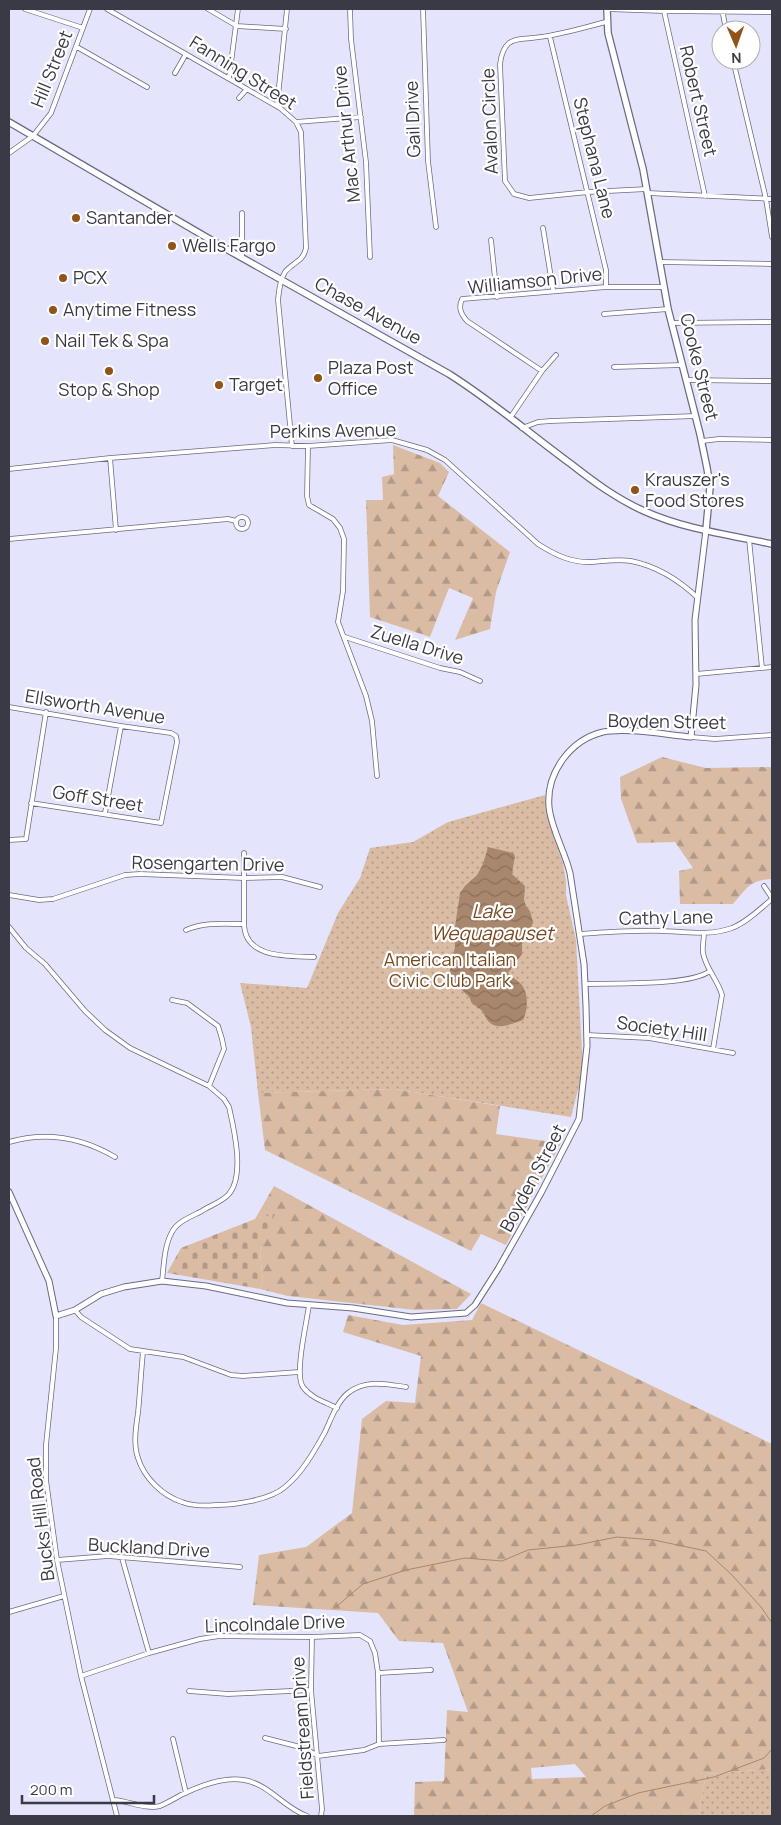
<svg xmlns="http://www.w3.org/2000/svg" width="781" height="1825" font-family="Manrope,sans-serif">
	<defs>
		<pattern id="green-dots" width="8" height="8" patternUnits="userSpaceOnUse" patternTransform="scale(1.25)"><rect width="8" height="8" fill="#dabca5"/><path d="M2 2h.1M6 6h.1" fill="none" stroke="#b29a88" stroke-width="1.8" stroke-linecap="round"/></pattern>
		<pattern id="forest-firs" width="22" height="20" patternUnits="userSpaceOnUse" patternTransform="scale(1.25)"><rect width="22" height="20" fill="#dabca5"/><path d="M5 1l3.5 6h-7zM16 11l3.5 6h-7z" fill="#b29a88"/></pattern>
		<pattern id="cemetery-stones" width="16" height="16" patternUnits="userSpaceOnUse" patternTransform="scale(1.25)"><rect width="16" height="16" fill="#dabca5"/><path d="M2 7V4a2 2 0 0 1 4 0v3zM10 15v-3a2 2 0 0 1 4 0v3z" fill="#b29a88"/></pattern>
		<pattern id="water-waves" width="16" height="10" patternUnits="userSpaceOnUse" patternTransform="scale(1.25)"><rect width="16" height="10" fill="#a9876d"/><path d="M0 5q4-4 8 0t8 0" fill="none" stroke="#8b6f5b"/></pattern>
	</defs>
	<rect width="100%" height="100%" fill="#e4e5fc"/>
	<path fill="url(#green-dots)" d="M 545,795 L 550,824 L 563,864 L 566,881 L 566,895 L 576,940 L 583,1070 L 571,1117 L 394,1089 L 258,1093 L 251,1027 L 240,983 L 307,988 L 338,913 L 360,878 L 370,848 L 413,842 L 448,822 Z
		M 772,1769 L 772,1816 L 698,1816 L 706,1774 Z"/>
	<path fill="url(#forest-firs)" fill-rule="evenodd" d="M 393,445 L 440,463 L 449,472 L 438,496 L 510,552 L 496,592 L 490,629 L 455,640 L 473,598 L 449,588 L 430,637 L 370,617 L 366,500 L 383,500 L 382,477 L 394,474 Z
		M 662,757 L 706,768 L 772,767 L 772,879 C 750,880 747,888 733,904 L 680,904 L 679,871 L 693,868 L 675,842 L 637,843 L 621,799 L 620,777 Z
		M 394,1089 L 500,1106 L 496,1134 L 545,1141 L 564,1137 L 506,1245 L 481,1234 L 471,1251 L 265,1150 L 258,1093 Z
		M 274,1186 L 471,1294 L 457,1309 L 415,1310 L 288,1296 L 260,1289 L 263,1283 L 260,1252 L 274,1215 L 255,1219 Z
		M 481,1303 L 772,1444 L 772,1769 L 706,1774 L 698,1816 L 414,1816 L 415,1782 L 444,1781 L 447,1710 L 468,1712 L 443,1643 L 399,1641 L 378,1613 L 253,1605 L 259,1555 L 306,1547 L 352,1513 L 362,1419 L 386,1401 L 415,1403 L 421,1356 L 343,1332 L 348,1315 L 403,1325 L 472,1320 ZM 575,1764 L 586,1777 L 532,1779 L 531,1768 Z"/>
	<path fill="url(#cemetery-stones)" d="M 275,1214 L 260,1252 L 263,1283 L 260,1289 L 167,1273 L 181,1248 L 255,1219 Z"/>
	<path fill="url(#water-waves)" d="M 488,847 L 513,853 L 515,856 L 512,874 L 525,886 L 524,900 L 526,906 L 530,911 L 533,922 L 529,935 L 522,943 L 522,954 L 508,973 C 512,977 517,980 521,984 C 529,993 528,1010 523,1020 C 513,1023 498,1031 489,1022 C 485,1018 484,1012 480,1009 C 475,1005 471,1005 470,998 L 450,978 L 450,969 L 455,947 L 454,933 L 460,893 L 465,886 L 477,875 L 483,864 Z"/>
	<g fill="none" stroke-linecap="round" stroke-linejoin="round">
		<path stroke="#a9876d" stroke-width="1" d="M 336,1607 L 363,1584 L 406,1570 L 465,1558 L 502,1561 L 528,1550 L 577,1545 L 617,1537 L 654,1540 L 706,1551 L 732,1575 L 761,1607 L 772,1623
			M 591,1816 L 605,1806 L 638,1793 L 714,1777 L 764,1758 L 772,1749"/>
		<defs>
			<path id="minor" d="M 25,9 L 83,28
				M 107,9 L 280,108 L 296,122 L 301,132 L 306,248 C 304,261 292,263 285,272 C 280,280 279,290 278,300 L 292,446
				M 208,9 L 237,26 L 286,29
				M 350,9 L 351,39 L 366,162 L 370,257
				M 423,9 L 428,161 L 436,227
				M 606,9 L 664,11 L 772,12
				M 722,9 L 726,30
				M 664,11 L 705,196
				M 606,22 C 582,28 558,36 532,38 C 525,39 516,38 509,43 C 503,48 501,56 500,64 L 505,181 L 514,194 L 529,198 L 588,192 L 647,189
				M 550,37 L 606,270 L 606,287
				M 77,47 L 147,87
				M 733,60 L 766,199 L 772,237
				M 175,73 L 186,54
				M 229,78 L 238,9
				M 239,98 L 247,89
				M 277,106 L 287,9
				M 296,122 L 361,117
				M 9,153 L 33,136 L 51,113 L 90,9
				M 648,193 L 772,199
				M 543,228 L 553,290
				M 491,240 L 497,297
				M 242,258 L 242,213
				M 660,262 L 772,264
				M 604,314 L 668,309
				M 671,323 L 772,322
				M 614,367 L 682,365
				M 542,371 L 467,321 C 461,314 458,308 462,299 L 606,287 L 664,287
				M 686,380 L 772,381
				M 510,418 L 542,371 L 556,355
				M 522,428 L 538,422 L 551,421 L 696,416
				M 702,441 L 719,439 L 772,440
				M 308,446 L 307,496 L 309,505 L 333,519 L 340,528 L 344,539 L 343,591 L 338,622 L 366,696 L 372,721 L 377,776
				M 110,458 L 116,530
				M 9,469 L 110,458 L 275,445 L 308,446 L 392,440 L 427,450 L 445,460 L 538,544 C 555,555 572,563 592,562 C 605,561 618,559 631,561 C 656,566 680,581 698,598
				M236 523a6 6 0 1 1 12 0a6 6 0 1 1-12 0Z
				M 9,539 L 228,519 L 236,521
				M 749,539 L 762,668
				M 345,637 L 440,668 L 460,672 L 480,681
				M 696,674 L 772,667
				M 9,707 L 121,726 L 171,733 L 176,736 L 177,742 L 161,823 L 31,803
				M 691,737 L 715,739 L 772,735
				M 105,813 L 121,726
				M 9,840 L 26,839 L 46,712
				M 244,853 L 244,924 C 245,959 288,956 314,957
				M 764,886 L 772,898
				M 9,895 L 39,900 L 53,899 L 125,875 L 140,874 L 244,878 L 282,877 L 320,887
				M 9,927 L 26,948 L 45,964 L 85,1011 L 105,1030 L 130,1048 L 209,1086 L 224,1099 L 229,1107 C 234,1129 245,1175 229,1194 C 222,1202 209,1206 200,1212 C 190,1217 177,1222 172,1232 C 164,1246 164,1265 162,1281
				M 186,930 C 205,922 224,924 244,924
				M 704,933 C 704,939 702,947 703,953 C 706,969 718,980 722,995 L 713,1049
				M 580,934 C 607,932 636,930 664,931 C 687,932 709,936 732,928 C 747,922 760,909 772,899
				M 585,984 C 614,983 690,986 710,971
				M 172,1000 L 187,1003 L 218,1026 L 222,1039 L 224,1049 L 209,1086
				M 587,1035 L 649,1038 L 733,1053
				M 9,1142 C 47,1131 81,1137 115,1157
				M 309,1305 C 307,1321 294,1375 303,1387 C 311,1398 325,1402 337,1408
				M 75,1310 L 81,1317 L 130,1349 L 183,1357 L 231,1375 L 243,1376 L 299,1372
				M 56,1316 L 56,1348 L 46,1445 L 46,1480 L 57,1560 L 81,1676 L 117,1816
				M 143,1352 C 141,1372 140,1393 138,1413 C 136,1427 133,1444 138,1458 C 144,1478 163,1496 182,1502 C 192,1506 206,1506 216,1505 C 235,1505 270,1500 285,1487 C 302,1473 314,1452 325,1432 C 331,1419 337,1402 348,1393 C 366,1379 386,1384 406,1387
				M 122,1558 L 149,1653
				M 57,1560 L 108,1556 L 240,1567
				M 9,1612 L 64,1596
				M 312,1637 L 311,1690 L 322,1809 L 321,1816
				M 378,1673 L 431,1670
				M 81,1676 L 149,1653 L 200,1639 L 219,1636 L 312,1637 L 360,1635 L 370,1641 L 375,1653 L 378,1673 L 379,1744
				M 189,1691 L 228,1694 L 311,1690
				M 265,1738 L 304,1748 L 318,1756 L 364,1750 L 379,1744 L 444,1740
				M 173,1739 L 186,1793
				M 114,1800 C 129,1801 146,1810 160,1806 C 167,1803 174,1799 181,1795 C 199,1786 223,1776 244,1780 C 269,1784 284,1808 307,1816"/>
			<path id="tertiary" d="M 9,1192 L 49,1281 L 56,1316 L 75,1310 L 101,1294 L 124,1287 L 162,1281 L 206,1286 L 287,1303 L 353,1308 L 411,1317 L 466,1313 L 475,1305 L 498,1269 L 541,1193 L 579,1119 L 587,1046 L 586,1006 L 584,964 L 570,873 C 565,852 551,828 549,807 C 546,773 570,740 603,732 C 626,727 667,735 691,737 L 696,685 L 695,620 L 706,530"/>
			<path id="secondary" d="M 607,9 L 608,33 L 643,169 L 668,309 L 700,434 L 707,468 L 710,487 L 706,530
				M 9,122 L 230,251 L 449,374 C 492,401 530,434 571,464 C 594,482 617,499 644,511 C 684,529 729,535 772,544"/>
		</defs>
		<use href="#minor" stroke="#6b6a84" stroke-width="5.5"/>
		<use href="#tertiary" stroke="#6b6a84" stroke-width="7"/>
		<use href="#secondary" stroke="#6b6a84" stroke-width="8"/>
		<use href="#minor" stroke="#fff" stroke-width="4"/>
		<use href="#tertiary" stroke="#fff" stroke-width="5"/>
		<use href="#secondary" stroke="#fff" stroke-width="5.5"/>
	</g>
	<g fill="#915317" stroke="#fff" stroke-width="2">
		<circle cx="76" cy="218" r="5"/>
		<circle cx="172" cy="246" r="5"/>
		<circle cx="63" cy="278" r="5"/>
		<circle cx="53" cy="310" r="5"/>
		<circle cx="45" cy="341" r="5"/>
		<circle cx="109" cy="371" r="5"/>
		<circle cx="318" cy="378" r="5"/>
		<circle cx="219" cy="385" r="5"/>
		<circle cx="635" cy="490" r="5"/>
	</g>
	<g text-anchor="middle" stroke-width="4.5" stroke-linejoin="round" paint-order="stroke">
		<g font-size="18" fill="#3a3a46" stroke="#fff">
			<text transform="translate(52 69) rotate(-68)" y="6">Hill Street</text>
			<text transform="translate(243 73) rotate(32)" y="6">Fanning Street</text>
			<text transform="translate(698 101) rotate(77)" y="6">Robert Street</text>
			<text transform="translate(413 119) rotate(-92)" y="6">Gail Drive</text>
			<text transform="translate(490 121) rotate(-92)" y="6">Avalon Circle</text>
			<text transform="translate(347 134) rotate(-96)" y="6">Mac Arthur Drive</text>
			<text transform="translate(594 158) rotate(76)" y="6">Stephana Lane</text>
			<text transform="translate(535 281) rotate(-6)" y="6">Williamson Drive</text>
			<text transform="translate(368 311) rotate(29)" y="6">Chase Avenue</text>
			<text transform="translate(699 367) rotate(76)" y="6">Cooke Street</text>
			<text transform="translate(333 431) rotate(-1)" y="6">Perkins Avenue</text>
			<text transform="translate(417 645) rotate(17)" y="6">Zuella Drive</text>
			<text transform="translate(95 707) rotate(9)" y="6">Ellsworth Avenue</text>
			<text transform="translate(667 722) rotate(1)" y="6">Boyden Street</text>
			<text transform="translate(98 799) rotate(9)" y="6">Goff Street</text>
			<text transform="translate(208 864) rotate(1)" y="6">Rosengarten Drive</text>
			<text transform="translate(666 918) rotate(-1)" y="6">Cathy Lane</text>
			<text transform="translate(662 1029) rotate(8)" y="6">Society Hill</text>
			<text transform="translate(533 1178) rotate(-62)" y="6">Boyden Street</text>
			<text transform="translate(41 1519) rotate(-97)" y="6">Bucks Hill Road</text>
			<text transform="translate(149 1548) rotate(3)" y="6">Buckland Drive</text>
			<text transform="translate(275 1624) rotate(-2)" y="6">Lincolndale Drive</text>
			<text transform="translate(303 1728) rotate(-94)" y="6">Fieldstream Drive</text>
		</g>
		<g font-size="18" fill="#3a3a46" stroke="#fff" text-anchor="start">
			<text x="86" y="224">Santander</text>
			<text x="182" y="252">Wells Fargo</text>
			<text x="73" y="284">PCX</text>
			<text x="63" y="316">Anytime Fitness</text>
			<text x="55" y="347">Nail Tek &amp; Spa</text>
			<text x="328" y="374">Plaza Post<tspan x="328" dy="21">Office</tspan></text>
			<text x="229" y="391">Target</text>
			<text x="109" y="396" text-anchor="middle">Stop &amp; Shop</text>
			<text x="645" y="486">Krauszer's<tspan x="645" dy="21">Food Stores</tspan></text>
		</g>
		<g font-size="18" fill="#78481e" stroke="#fff">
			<text x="450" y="966">American Italian<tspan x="450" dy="21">Civic Club Park</tspan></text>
		</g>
		<g font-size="19" font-style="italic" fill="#78481f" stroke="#fff">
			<text x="492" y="918">Lake<tspan x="492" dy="22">Wequapauset</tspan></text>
		</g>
	</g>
	<rect width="781" height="1825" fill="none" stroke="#3a3a46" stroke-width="20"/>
	<g transform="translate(736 45) rotate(178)"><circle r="24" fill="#ffffff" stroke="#b0b0b5"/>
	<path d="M0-4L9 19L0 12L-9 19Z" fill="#915317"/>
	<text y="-8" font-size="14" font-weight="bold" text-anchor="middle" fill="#3a3a46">N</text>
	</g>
	<path d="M22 1795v8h132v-8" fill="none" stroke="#3a3a46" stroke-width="2.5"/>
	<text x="30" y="1795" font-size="15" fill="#3a3a46" stroke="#ffffff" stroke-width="4" paint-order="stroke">200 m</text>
</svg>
